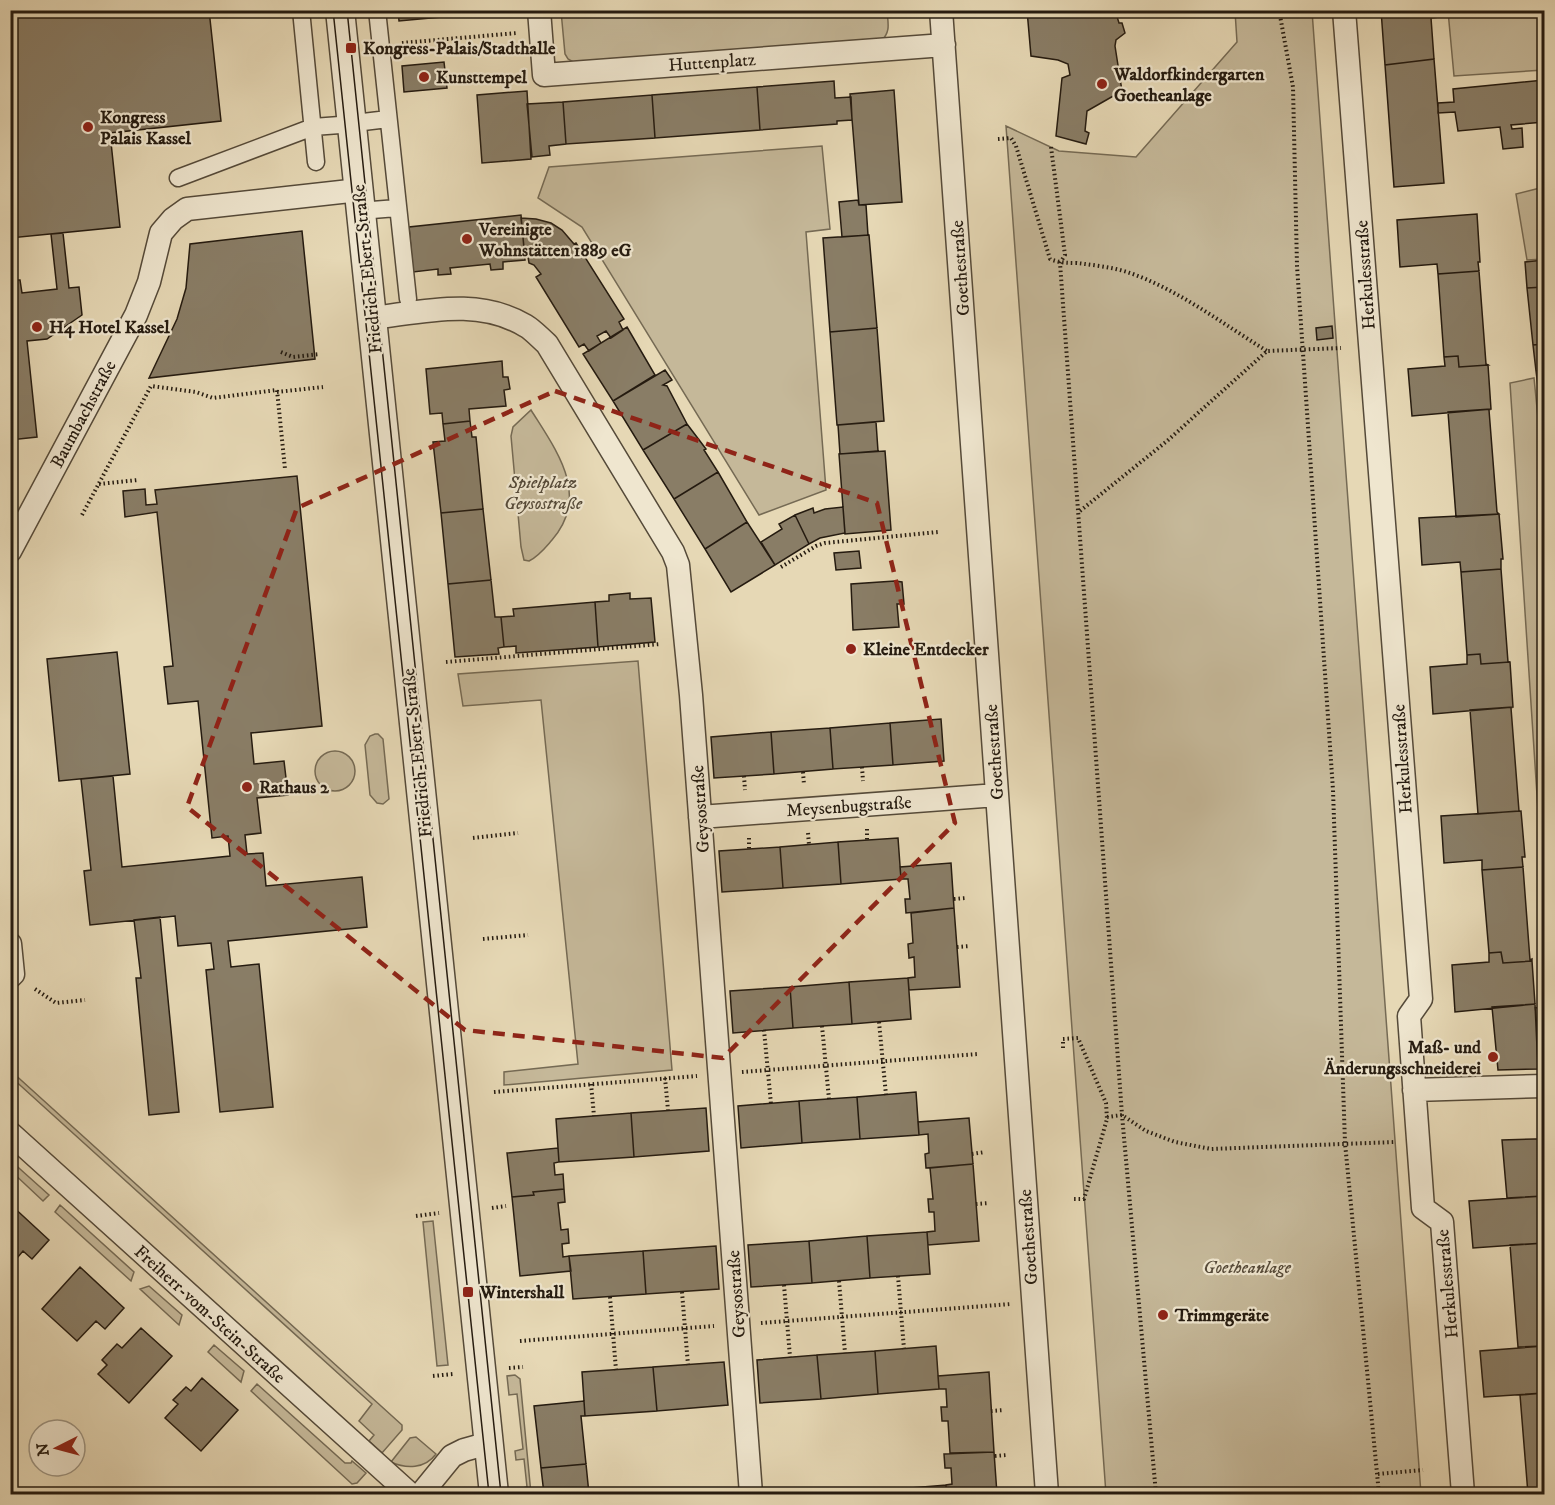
<svg xmlns="http://www.w3.org/2000/svg" width="1555" height="1505" font-family="'IM FELL DW Pica',serif">
	<rect width="100%" height="100%" fill="#e6d8b5"/>
	<filter id="stains"><feTurbulence type="fractalNoise" baseFrequency=".00333" numOctaves="4"/><feColorMatrix values="0 0 0 0 .2 0 0 0 0 .09 0 0 0 0 .02 0 0 0 .5 -.17"/></filter>
	<radialGradient id="worn" r=".72"><stop offset=".6" stop-color="#630" stop-opacity="0"/><stop offset="1" stop-color="#630" stop-opacity=".3"/></radialGradient>
	<path fill="#c5b899" stroke="#756a54" stroke-width="1.5" d="M 561,11 L 887,11 C 888,23 891,32 881,41 L 575,63 L 568,59 L 565,54 Z
		M 1235,11 L 1312,11 L 1421,1494 L 1106,1494 L 1006,126 L 1059,151 L 1136,157 L 1237,42 Z
		M 1448,11 L 1544,11 L 1544,70 L 1454,76 Z
		M 822,146 L 830,229 L 806,232 L 826,490 L 759,515 L 582,227 L 538,198 L 549,167 Z
		M 1544,187 L 1544,259 L 1527,260 L 1516,194 Z
		M 1534,378 L 1541,448 L 1544,448 L 1544,902 L 1510,383 Z
		M 531,410 C 556,450 591,495 552,540 C 545,548 539,556 529,561 L 524,560 L 521,547 L 511,436 L 513,427 Z
		M 638,661 L 672,1070 L 504,1085 L 504,1072 L 578,1064 L 541,700 L 463,706 L 458,674 Z
		M 375,734 L 378,734 L 383,739 L 389,799 L 383,804 L 377,803 L 370,795 L 365,745 L 370,736 Z
		M315 771a20 20 0 1 1 40 0a20 20 0 1 1-40 0Z
		M 11,1071 L 402,1425 L 402,1430 L 382,1453 L 369,1441 L 374,1435 L 359,1421 L 372,1404 L 11,1077 Z
		M 10,1160 L 49,1195 L 43,1201 L 11,1171 Z
		M 60,1205 L 134,1272 L 131,1281 L 55,1212 Z
		M 433,1221 L 448,1365 L 437,1366 L 423,1222 Z
		M 149,1286 L 182,1315 L 179,1325 L 140,1289 Z
		M 214,1345 L 244,1371 L 241,1382 L 208,1352 Z
		M 515,1375 L 520,1379 L 531,1494 L 519,1494 L 518,1489 L 527,1487 L 524,1459 L 516,1460 L 515,1451 L 523,1449 L 517,1394 L 509,1395 L 507,1376 Z
		M 257,1384 L 345,1463 L 351,1463 L 352,1461 L 366,1473 L 357,1483 L 352,1484 L 251,1391 Z
		M 416,1437 L 436,1454 C 425,1469 406,1469 391,1462 L 410,1438 Z"/>
	<path fill="#897d66" stroke="#251b10" stroke-width="1.5" d="M 10,10 L 209,10 L 221,121 L 110,133 L 120,227 L 10,238 Z
		M 398,10 L 441,10 L 441,17 L 399,21 Z
		M 1027,10 L 1115,10 L 1119,23 L 1122,23 L 1125,33 L 1116,40 L 1115,46 L 1122,91 L 1087,111 L 1085,131 L 1089,133 L 1086,144 L 1056,136 L 1062,78 L 1070,75 L 1068,64 L 1058,60 L 1031,56 Z
		M 1381,10 L 1438,10 L 1439,17 L 1431,18 L 1434,59 L 1385,65 Z
		M 1434,59 L 1444,183 L 1394,187 L 1385,65 Z
		M 444,62 L 447,88 L 404,92 L 402,66 Z
		M 1544,80 L 1544,122 L 1511,125 L 1512,129 L 1522,128 L 1523,147 L 1503,149 L 1500,127 L 1458,131 L 1455,112 L 1438,113 L 1438,103 L 1454,102 L 1453,89 Z
		M 834,81 L 835,98 L 851,97 L 852,120 L 837,121 L 837,124 L 760,130 L 757,87 Z
		M 757,87 L 760,130 L 655,138 L 652,95 Z
		M 894,90 L 902,202 L 859,205 L 850,94 Z
		M 527,91 L 531,159 L 482,163 L 477,95 Z
		M 652,95 L 655,138 L 566,144 L 563,102 Z
		M 563,102 L 566,144 L 549,146 L 550,155 L 532,157 L 527,104 Z
		M 858,200 L 859,205 L 866,205 L 868,235 L 842,237 L 839,202 Z
		M 1477,214 L 1480,262 L 1478,262 L 1479,271 L 1438,274 L 1437,264 L 1400,267 L 1397,220 Z
		M 521,215 L 525,260 L 503,262 L 503,269 L 491,270 L 490,264 L 450,268 L 451,274 L 438,275 L 438,269 L 413,272 L 409,227 Z
		M 521,218 L 536,219 L 551,223 L 562,230 L 574,244 L 576,243 L 624,319 L 619,322 L 623,330 L 611,338 L 606,331 L 597,336 L 601,343 L 589,351 L 584,344 L 579,347 L 536,277 L 541,274 L 534,265 L 529,263 L 528,257 L 525,257 Z
		M 302,231 L 315,359 L 149,378 L 177,319 L 186,288 L 190,244 Z
		M 63,233 L 69,288 L 79,287 L 82,315 L 47,339 L 27,341 L 37,437 L 10,440 L 10,280 L 20,280 L 22,293 L 57,289 L 51,234 Z
		M 869,235 L 877,328 L 830,332 L 823,238 Z
		M 1544,260 L 1544,287 L 1527,288 L 1525,262 Z
		M 1479,271 L 1486,364 L 1488,365 L 1459,367 L 1458,356 L 1444,357 L 1438,274 Z
		M 1544,287 L 1544,344 L 1533,345 L 1527,288 Z
		M 1332,326 L 1333,338 L 1317,340 L 1316,328 Z
		M 627,327 L 655,375 L 613,401 L 583,354 Z
		M 877,328 L 884,421 L 837,425 L 830,332 Z
		M 1544,344 L 1544,370 L 1536,371 L 1533,345 Z
		M 1458,356 L 1459,367 L 1488,365 L 1491,409 L 1412,416 L 1408,369 L 1445,366 L 1444,357 Z
		M 502,361 L 503,377 L 508,377 L 510,389 L 504,390 L 506,406 L 469,409 L 470,421 L 443,424 L 442,413 L 430,414 L 426,369 Z
		M 665,370 L 672,380 L 663,385 L 667,386 L 687,424 L 643,450 L 613,401 Z
		M 1544,370 L 1544,418 L 1542,418 L 1536,371 Z
		M 1491,409 L 1489,410 L 1497,512 L 1499,514 L 1456,517 L 1448,412 Z
		M 470,421 L 472,437 L 476,437 L 483,509 L 441,513 L 433,442 L 445,441 L 443,424 Z
		M 876,422 L 878,451 L 840,454 L 838,425 Z
		M 687,424 L 706,449 L 704,450 L 718,472 L 674,499 L 643,450 Z
		M 885,451 L 891,530 L 845,534 L 839,454 Z
		M 718,472 L 747,522 L 705,549 L 674,499 Z
		M 297,476 L 322,726 L 251,733 L 254,764 L 284,761 L 288,795 L 257,798 L 261,833 L 245,835 L 247,854 L 263,853 L 266,886 L 362,877 L 367,927 L 228,941 L 231,967 L 259,964 L 273,1107 L 220,1112 L 206,970 L 214,969 L 211,943 L 178,946 L 175,916 L 90,925 L 84,871 L 91,870 L 81,779 L 113,776 L 122,867 L 230,856 L 228,836 L 212,838 L 198,701 L 168,704 L 164,667 L 173,666 L 157,512 L 125,517 L 123,491 L 145,489 L 146,505 L 157,504 L 155,490 Z
		M 843,507 L 845,533 L 820,538 L 809,544 L 795,515 L 813,508 L 814,513 L 825,509 Z
		M 483,509 L 491,580 L 448,584 L 441,513 Z
		M 1499,514 L 1503,559 L 1501,559 L 1501,569 L 1461,572 L 1460,562 L 1422,565 L 1419,518 Z
		M 795,515 L 809,544 L 775,565 L 761,542 L 782,529 L 779,524 Z
		M 747,522 L 775,565 L 731,592 L 705,549 Z
		M 859,551 L 861,568 L 836,570 L 834,553 Z
		M 1501,569 L 1508,662 L 1510,662 L 1481,664 L 1480,654 L 1467,655 L 1461,572 Z
		M 491,580 L 495,617 L 501,617 L 504,647 L 498,648 L 499,654 L 455,657 L 448,584 Z
		M 895,581 L 902,582 L 904,604 L 897,604 L 899,627 L 853,630 L 851,584 Z
		M 630,593 L 630,599 L 651,598 L 655,642 L 598,647 L 595,602 L 609,601 L 609,595 Z
		M 595,602 L 598,647 L 516,653 L 516,646 L 504,647 L 501,617 L 514,616 L 513,609 Z
		M 117,652 L 130,774 L 59,781 L 47,659 Z
		M 1480,654 L 1481,664 L 1510,662 L 1513,707 L 1433,714 L 1430,667 L 1467,664 L 1467,655 Z
		M 1513,707 L 1511,708 L 1519,811 L 1478,814 L 1470,710 Z
		M 941,719 L 944,761 L 893,765 L 890,723 Z
		M 890,723 L 893,765 L 833,769 L 830,728 Z
		M 830,728 L 833,769 L 774,774 L 771,732 Z
		M 771,732 L 774,774 L 714,778 L 711,737 Z
		M 1521,811 L 1525,857 L 1522,857 L 1523,867 L 1482,870 L 1482,860 L 1444,863 L 1441,816 Z
		M 898,838 L 901,879 L 841,884 L 838,842 Z
		M 838,842 L 841,884 L 783,888 L 780,847 Z
		M 780,847 L 783,888 L 722,892 L 719,851 Z
		M 951,863 L 954,908 L 906,913 L 905,899 L 910,899 L 908,879 L 901,879 L 900,867 Z
		M 1523,867 L 1530,960 L 1532,959 L 1532,961 L 1503,963 L 1501,952 L 1489,953 L 1482,870 Z
		M 954,908 L 960,987 L 909,990 L 908,978 L 915,977 L 914,957 L 909,958 L 908,944 L 913,943 L 911,913 Z
		M 160,917 L 179,1112 L 149,1115 L 136,978 L 141,978 L 134,920 Z
		M 1501,952 L 1503,963 L 1532,961 L 1535,1004 L 1455,1012 L 1452,965 L 1489,962 L 1489,953 Z
		M 908,978 L 911,1019 L 852,1024 L 849,982 Z
		M 849,982 L 852,1024 L 793,1028 L 790,987 Z
		M 790,987 L 793,1028 L 733,1033 L 730,991 Z
		M 1535,1004 L 1538,1069 L 1498,1070 L 1492,1007 Z
		M 1542,1007 L 1544,1027 L 1537,1027 L 1535,1008 Z
		M 1537,1027 L 1544,1027 L 1544,1069 L 1538,1069 Z
		M 916,1092 L 919,1135 L 860,1139 L 857,1097 Z
		M 857,1097 L 860,1139 L 802,1143 L 799,1101 Z
		M 799,1101 L 802,1143 L 741,1148 L 738,1106 Z
		M 706,1108 L 709,1151 L 634,1157 L 631,1113 Z
		M 631,1113 L 634,1157 L 559,1162 L 556,1119 Z
		M 969,1118 L 973,1164 L 926,1168 L 925,1154 L 929,1153 L 928,1134 L 919,1135 L 918,1122 Z
		M 1535,1139 L 1544,1139 L 1544,1196 L 1507,1198 L 1502,1140 Z
		M 558,1148 L 559,1162 L 554,1163 L 555,1175 L 563,1174 L 564,1189 L 533,1192 L 534,1195 L 512,1197 L 507,1153 Z
		M 973,1164 L 979,1241 L 928,1245 L 927,1232 L 935,1231 L 934,1212 L 929,1212 L 928,1199 L 933,1199 L 930,1168 Z
		M 564,1189 L 565,1202 L 558,1203 L 561,1230 L 568,1229 L 569,1243 L 562,1244 L 563,1257 L 569,1256 L 571,1271 L 520,1276 L 512,1197 L 534,1195 L 533,1192 Z
		M 1544,1196 L 1544,1243 L 1473,1248 L 1469,1201 Z
		M 10,1204 L 49,1240 L 32,1259 L 23,1251 L 12,1264 L 10,1262 Z
		M 927,1232 L 930,1274 L 870,1278 L 867,1236 Z
		M 867,1236 L 870,1278 L 812,1283 L 809,1241 Z
		M 809,1241 L 812,1283 L 751,1287 L 748,1245 Z
		M 1544,1243 L 1544,1346 L 1518,1347 L 1510,1245 Z
		M 716,1246 L 719,1289 L 646,1294 L 643,1251 Z
		M 643,1251 L 646,1294 L 573,1299 L 569,1256 Z
		M 80,1267 L 124,1308 L 105,1329 L 96,1321 L 77,1341 L 42,1309 Z
		M 141,1328 L 172,1356 L 129,1403 L 98,1374 L 107,1365 L 102,1360 L 117,1344 L 122,1348 Z
		M 936,1346 L 939,1389 L 878,1394 L 875,1351 Z
		M 1544,1346 L 1544,1393 L 1484,1397 L 1480,1351 Z
		M 875,1351 L 878,1394 L 821,1399 L 817,1355 Z
		M 817,1355 L 821,1399 L 760,1403 L 757,1360 Z
		M 724,1362 L 728,1405 L 657,1411 L 653,1367 Z
		M 653,1367 L 657,1411 L 585,1416 L 582,1372 Z
		M 989,1372 L 994,1452 L 950,1453 L 948,1421 L 942,1421 L 941,1407 L 947,1407 L 946,1389 L 939,1389 L 938,1376 Z
		M 202,1378 L 238,1410 L 201,1451 L 165,1418 L 178,1404 L 173,1400 L 186,1387 L 191,1391 Z
		M 1544,1393 L 1544,1494 L 1528,1494 L 1520,1395 Z
		M 584,1401 L 585,1416 L 581,1416 L 586,1464 L 541,1468 L 534,1406 Z
		M 994,1452 L 997,1494 L 946,1494 L 946,1485 L 952,1484 L 951,1468 L 945,1468 L 944,1454 Z
		M 586,1464 L 589,1494 L 544,1494 L 541,1468 Z
		M 946,1485 L 946,1494 L 886,1494 L 886,1490 Z
		M 886,1490 L 886,1494 L 827,1494 Z"/>
	<g fill="none" stroke-linecap="round" stroke-linejoin="round">
		<defs>
			<path id="pedestrian" d="M 301,10 L 316,162
				M 377,10 L 408,299
				M 363,122 L 388,119
				M 178,178 L 313,127 L 340,125
				M 372,210 L 397,208"/>
			<path id="minor" d="M 539,10 L 544,75 L 944,45
				M 941,10 L 1047,1494
				M 1344,10 L 1421,999 L 1409,1016 L 1423,1208 L 1442,1222 L 1463,1494
				M 372,318 C 424,312 478,297 526,326 C 533,330 540,338 547,344 L 673,552 L 678,565 L 691,695 L 751,1494
				M 10,551 L 136,315 L 149,282 L 161,233 L 173,219 L 187,209 L 359,190
				M 700,817 L 997,795
				M 10,944 L 13,974 L 10,977
				M 1414,1090 L 1544,1086
				M 10,1133 L 410,1494
				M 421,1494 L 452,1456 L 464,1450 L 489,1443"/>
			<path id="tertiary" d="M 340,10 L 494,1494"/>
		</defs>
		<use href="#pedestrian" stroke="#554a39" stroke-width="19"/>
		<use href="#minor" stroke="#554a39" stroke-width="25"/>
		<use href="#tertiary" stroke="#554a39" stroke-width="31"/>
		<path stroke="#251b10" stroke-width="4" stroke-dasharray="1.5 3" stroke-linecap="butt" d="M 1279,10 L 1293,87 L 1297,266 L 1333,790 L 1345,1143 L 1379,1494
			M 402,43 L 517,33
			M 998,139 L 1011,138 L 1016,146 L 1050,259 C 1060,263 1067,263 1077,263 C 1093,265 1111,267 1127,272 C 1176,288 1223,324 1267,351
			M 1051,147 L 1065,255 L 1060,263 L 1122,1115 L 1156,1494
			M 281,352 L 293,357 L 320,354
			M 277,392 L 323,387
			M 99,484 L 138,480
			M 1080,511 L 1167,441 L 1267,351 L 1341,348
			M 82,515 L 151,386 L 196,392 L 213,398 L 277,390 L 285,469
			M 781,567 L 816,546 L 825,543 L 938,532
			M 446,662 L 661,644
			M 862,767 L 863,781
			M 803,772 L 804,785
			M 744,776 L 745,790
			M 867,829 L 867,840
			M 808,833 L 809,845
			M 473,838 L 518,833
			M 749,838 L 749,849
			M 954,899 L 966,898
			M 483,939 L 528,935
			M 957,947 L 970,946
			M 35,989 L 56,1003 L 85,1000
			M 879,1022 L 886,1095
			M 822,1026 L 829,1099
			M 764,1030 L 771,1104
			M 1063,1048 L 1063,1039 L 1078,1038 L 1106,1103 L 1107,1119 L 1084,1199 L 1074,1199
			M 742,1072 L 978,1054
			M 665,1078 L 668,1110
			M 591,1084 L 594,1116
			M 494,1092 L 697,1076
			M 1107,1117 L 1122,1115 L 1146,1131 L 1175,1142 L 1211,1149 L 1395,1142
			M 972,1154 L 985,1152
			M 976,1204 L 989,1203
			M 492,1208 L 506,1206
			M 416,1216 L 439,1213
			M 898,1276 L 904,1349
			M 839,1281 L 845,1353
			M 784,1285 L 790,1357
			M 682,1292 L 688,1365
			M 610,1297 L 616,1370
			M 761,1323 L 1011,1304
			M 520,1341 L 714,1326
			M 509,1368 L 523,1367
			M 433,1376 L 453,1374
			M 991,1411 L 1004,1410
			M 995,1456 L 1007,1455
			M 1378,1474 L 1423,1470"/>
		<use href="#pedestrian" stroke="#efe6cf" stroke-width="16"/>
		<use href="#minor" stroke="#efe6cf" stroke-width="22"/>
		<use href="#tertiary" stroke="#efe6cf" stroke-width="28"/>
		<path stroke="#251b10" stroke-width="1.5" d="M 333,10 L 489,1494
			M 347,10 L 501,1494"/>
	</g>
	<path fill="none" stroke="#8f2418" stroke-width="4.5" stroke-dasharray="12 8" stroke-linejoin="round" d="M 555,391 L 877,503 L 955,823 L 723,1058 L 465,1030 L 187,807 L 297,508 Z"/>
	<g fill="#8f2418" stroke="#efe6cf" stroke-width="2">
		<rect x="345" y="42" width="12" height="12" rx="3"/>
		<circle cx="424" cy="77" r="6"/>
		<circle cx="1102" cy="84" r="6"/>
		<circle cx="88" cy="127" r="6"/>
		<circle cx="467" cy="239" r="6"/>
		<circle cx="37" cy="327" r="6"/>
		<circle cx="851" cy="649" r="6"/>
		<circle cx="247" cy="787" r="6"/>
		<circle cx="1493" cy="1057" r="6"/>
		<rect x="462" y="1286" width="12" height="12" rx="3"/>
		<circle cx="1163" cy="1315" r="6"/>
	</g>
	<g text-anchor="middle" stroke-width="4.5" stroke-linejoin="round" paint-order="stroke">
		<g font-size="18" font-weight="bold" fill="#251b10" stroke="#efe6cf" text-anchor="start">
			<text x="363" y="54">Kongress-Palais/Stadthalle</text>
			<text x="1114" y="80">Waldorfkindergarten<tspan x="1114" dy="21">Goetheanlage</tspan></text>
			<text x="436" y="83">Kunsttempel</text>
			<text x="100" y="123">Kongress<tspan x="100" dy="21">Palais Kassel</tspan></text>
			<text x="479" y="235">Vereinigte<tspan x="479" dy="21">Wohnstätten 1889 eG</tspan></text>
			<text x="49" y="333">H4 Hotel Kassel</text>
			<text x="863" y="655">Kleine Entdecker</text>
			<text x="259" y="793">Rathaus 2</text>
			<text x="1481" y="1053" text-anchor="end">Maß- und<tspan x="1481" dy="21">Änderungsschneiderei</tspan></text>
			<text x="480" y="1298">Wintershall</text>
			<text x="1175" y="1321">Trimmgeräte</text>
		</g>
		<g font-size="18" fill="#251b10" stroke="#efe6cf">
			<text transform="translate(712 62) rotate(-4)" y="6">Huttenplatz</text>
			<text transform="translate(960 268) rotate(-94)" y="6">Goethestraße</text>
			<text transform="translate(367 269) rotate(-96)" y="6">Friedrich-Ebert-Straße</text>
			<text transform="translate(1365 275) rotate(-94)" y="6">Herkulesstraße</text>
			<text transform="translate(83 414) rotate(-62)" y="6">Baumbachstraße</text>
			<text transform="translate(994 752) rotate(-94)" y="6">Goethestraße</text>
			<text transform="translate(417 753) rotate(-96)" y="6">Friedrich-Ebert-Straße</text>
			<text transform="translate(1402 759) rotate(-94)" y="6">Herkulesstraße</text>
			<text transform="translate(849 806) rotate(-4)" y="6">Meysenbugstraße</text>
			<text transform="translate(700 809) rotate(-94)" y="6">Geysostraße</text>
			<text transform="translate(1028 1237) rotate(-94)" y="6">Goethestraße</text>
			<text transform="translate(1447 1284) rotate(-95)" y="6">Herkulesstraße</text>
			<text transform="translate(736 1294) rotate(-94)" y="6">Geysostraße</text>
			<text transform="translate(210 1314) rotate(42)" y="6">Freiherr-vom-Stein-Straße</text>
		</g>
		<g font-size="18" font-style="italic" fill="#554a39" stroke="#efe6cf">
			<text x="543" y="488">Spielplatz<tspan x="543" dy="21">Geysostraße</tspan></text>
			<text x="1247" y="1273">Goetheanlage</text>
		</g>
	</g>
	<rect width="1555" height="1505" fill="none" stroke="#e6d8b5" stroke-width="36"/>
	<rect x="12" y="12" width="1531" height="1481" fill="none" stroke="#251b10" stroke-width="3"/>
	<rect x="18" y="18" width="1519" height="1469" fill="none" stroke="#251b10" stroke-width="1.5"/>
	<g transform="translate(57 1448) rotate(264)"><circle r="28" fill="#efe6cf" stroke="#9e9583" stroke-width="1.5"/>
	<path d="M0-4.5L10 22L0 15L-10 22Z" fill="#8f2418"/>
	<text y="-9" font-size="16" font-weight="bold" text-anchor="middle" fill="#251b10">N</text>
	</g>
	<rect width="100%" height="100%" filter="url(#stains)"/>
	<rect width="100%" height="100%" fill="url(#worn)"/>
</svg>
